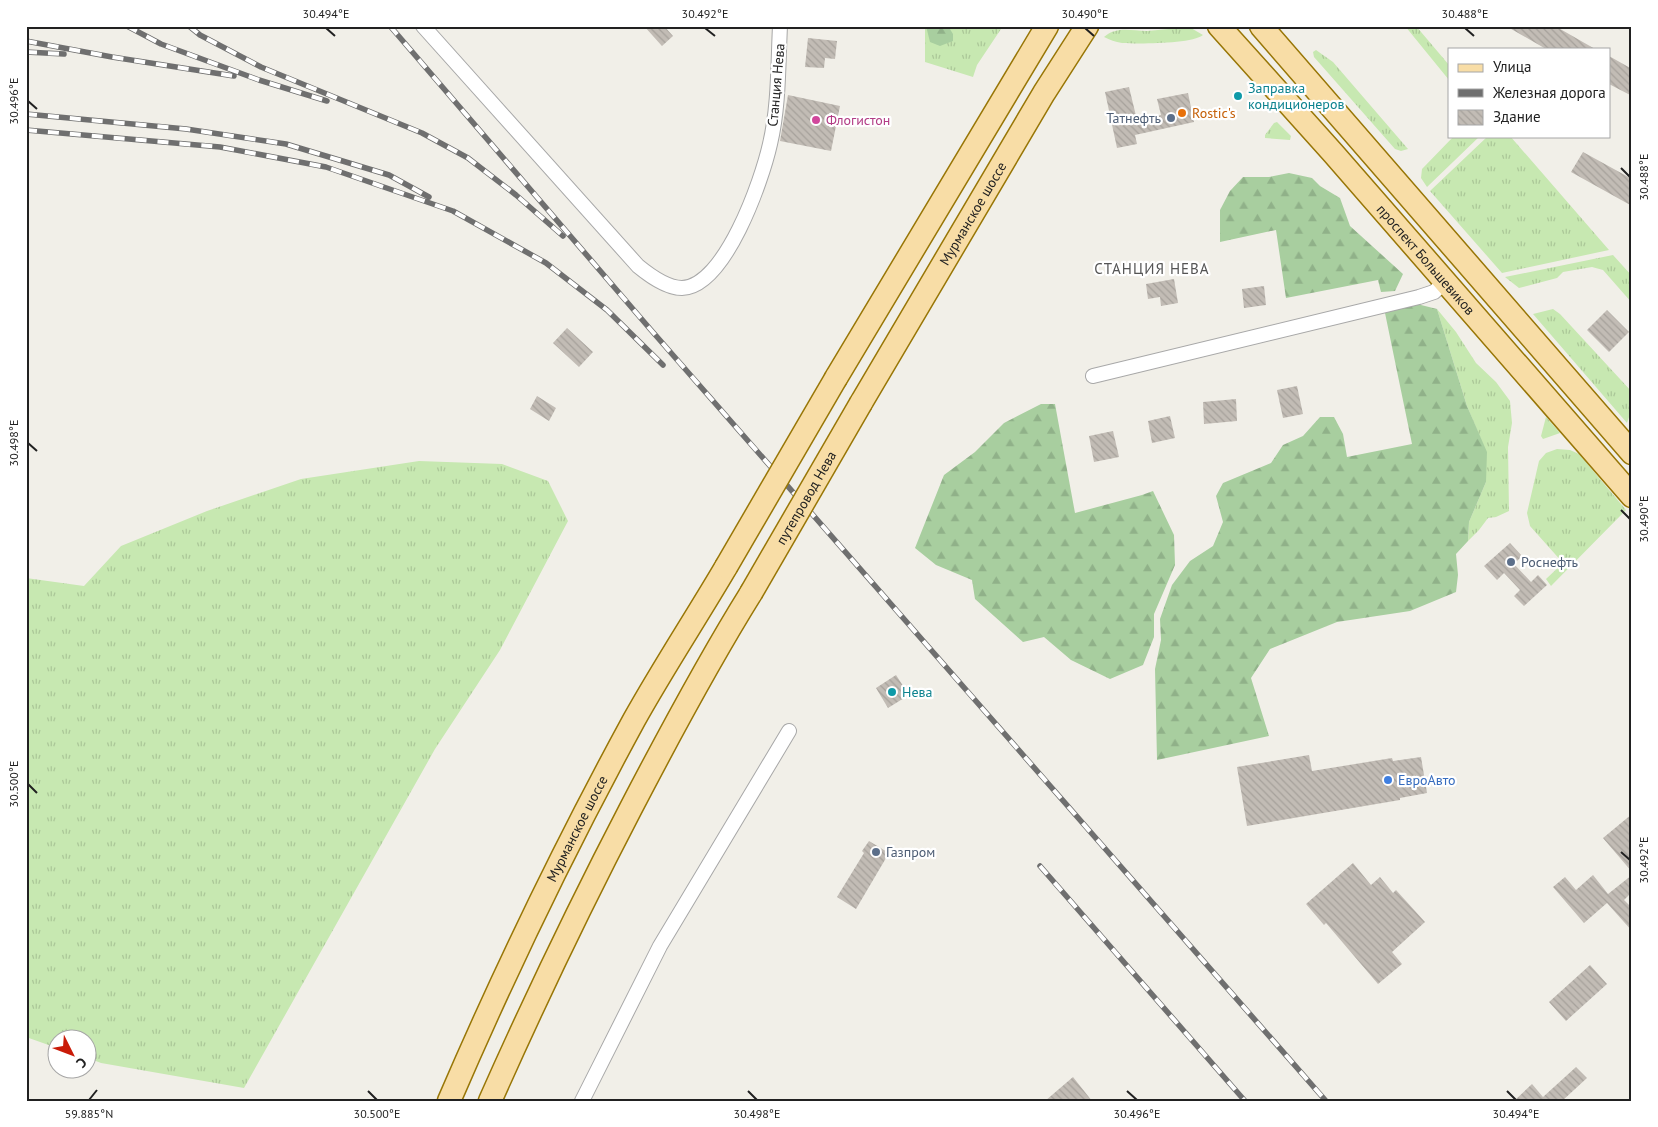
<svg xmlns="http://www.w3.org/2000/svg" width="1658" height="1127" font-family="'PT Sans',sans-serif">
	<defs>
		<pattern id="grass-tufts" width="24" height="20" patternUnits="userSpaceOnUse" patternTransform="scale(1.25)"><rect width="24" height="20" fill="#c7e8b1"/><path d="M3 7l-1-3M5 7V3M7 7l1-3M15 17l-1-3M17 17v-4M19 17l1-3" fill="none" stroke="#abc798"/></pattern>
		<pattern id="forest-firs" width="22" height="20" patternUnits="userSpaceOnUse" patternTransform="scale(1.25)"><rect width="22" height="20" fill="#a8ce9f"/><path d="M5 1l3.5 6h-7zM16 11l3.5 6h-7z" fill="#90b189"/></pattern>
		<pattern id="building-back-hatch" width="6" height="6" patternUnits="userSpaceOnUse" patternTransform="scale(1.25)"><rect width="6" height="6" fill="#c2bcb5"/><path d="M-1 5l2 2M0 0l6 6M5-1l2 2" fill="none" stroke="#a6a19b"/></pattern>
	</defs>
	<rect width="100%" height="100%" fill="#f1efe8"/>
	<path fill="url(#grass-tufts)" d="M 925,26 L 1003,26 L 977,65 L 973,77 L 925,62 Z
		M 1405,26 L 1416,26 L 1449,65 L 1449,80 Z
		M 1180,28 L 1191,28 L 1203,35 C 1192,44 1138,44 1122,43 C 1115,42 1110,40 1104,37 C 1117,26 1131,31 1147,31 C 1158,30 1169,29 1180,28 Z
		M 1316,50 L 1333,62 L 1408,149 L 1401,151 L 1395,149 L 1314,57 L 1313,52 Z
		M 1277,122 L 1291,136 L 1290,140 L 1265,138 L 1265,135 L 1274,123 Z
		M 1454,136 L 1480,136 L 1427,187 L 1421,178 L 1422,169 Z
		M 1488,136 L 1510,136 L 1609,250 L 1502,273 L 1430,191 Z
		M 1613,255 L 1632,276 L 1632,303 L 1603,270 L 1592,267 L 1563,272 L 1557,278 L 1519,288 L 1505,277 Z
		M 1437,309 L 1456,332 L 1476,363 L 1496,382 L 1510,401 L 1512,423 L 1508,447 L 1509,511 L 1496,517 L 1488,518 L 1479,530 L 1468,541 L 1469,522 L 1486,482 L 1485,449 L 1467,406 Z
		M 1553,309 L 1560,314 L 1632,392 L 1632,408 L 1627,423 L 1533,314 Z
		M 1546,417 L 1560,433 L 1543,439 L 1541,436 Z
		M 1557,449 L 1570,450 L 1579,454 L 1626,510 L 1551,586 L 1546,579 L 1563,563 L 1530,526 L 1527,513 L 1539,461 L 1546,453 Z
		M 419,461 L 502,464 L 548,481 L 568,521 L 500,650 L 435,749 L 244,1088 L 101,1063 L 88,1058 L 88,1040 L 58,1040 L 57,1048 L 26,1037 L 26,578 L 84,586 L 121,546 L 207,511 L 301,479 Z"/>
	<path fill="url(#forest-firs)" d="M 926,26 L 948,26 L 953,34 L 953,41 L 940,46 L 930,42 Z
		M 1289,173 L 1312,178 L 1320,186 L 1340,198 L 1350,226 L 1403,274 L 1395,291 L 1381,292 L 1378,280 L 1286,298 L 1276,230 L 1220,242 L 1220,210 L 1230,191 L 1243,177 L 1269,177 Z
		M 1413,303 L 1437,309 L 1467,406 L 1487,452 L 1486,482 L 1469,522 L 1468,541 L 1456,554 L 1458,575 L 1456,592 L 1410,611 L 1337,622 L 1270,649 L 1251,678 L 1269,736 L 1157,760 L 1155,669 L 1161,640 L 1160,619 L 1172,585 L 1190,561 L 1213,546 L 1223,522 L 1216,496 L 1223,483 L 1271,463 L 1283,445 L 1303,436 L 1320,417 L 1334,417 L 1343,434 L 1347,457 L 1412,444 L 1385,313 Z
		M 1041,404 L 1055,404 L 1075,513 L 1142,495 L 1153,491 L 1174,535 L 1175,565 L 1154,614 L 1154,637 L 1143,665 L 1110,679 L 1071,660 L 1044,637 L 1023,642 L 975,599 L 972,580 L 936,565 L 915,548 L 944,475 L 975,452 L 1004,423 Z"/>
	<path fill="url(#building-back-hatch)" d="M 644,26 L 664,26 L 673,36 L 662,46 Z
		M 1506,26 L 1555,26 L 1595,49 L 1546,49 Z
		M 808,38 L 837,41 L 835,59 L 825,58 L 824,68 L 805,67 Z
		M 1609,56 L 1632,69 L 1632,96 L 1609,84 Z
		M 1129,87 L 1137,120 L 1161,115 L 1157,99 L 1188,93 L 1194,122 L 1135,135 L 1137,144 L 1117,148 L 1105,92 Z
		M 788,95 L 840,106 L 831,151 L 780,141 Z
		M 1583,152 L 1632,179 L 1632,206 L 1571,172 Z
		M 1174,279 L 1178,303 L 1161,306 L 1160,297 L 1148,299 L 1146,284 Z
		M 1264,286 L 1266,305 L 1244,308 L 1242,289 Z
		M 1607,310 L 1629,332 L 1609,352 L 1587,330 Z
		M 567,328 L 593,352 L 579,367 L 553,343 Z
		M 1297,386 L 1303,414 L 1283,418 L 1277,390 Z
		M 537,396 L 556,408 L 549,421 L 530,409 Z
		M 1236,399 L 1237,421 L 1204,424 L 1203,402 Z
		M 1170,416 L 1175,438 L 1152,443 L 1148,421 Z
		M 1113,431 L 1119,457 L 1094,462 L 1089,436 Z
		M 1510,543 L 1522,556 L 1514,564 L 1531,582 L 1538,575 L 1547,585 L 1524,606 L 1514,596 L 1520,590 L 1504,573 L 1497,580 L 1484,566 Z
		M 896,675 L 909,695 L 888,708 L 876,688 Z
		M 1309,755 L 1312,771 L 1392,758 L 1393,761 L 1421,757 L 1427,793 L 1400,798 L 1400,800 L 1247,826 L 1237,767 Z
		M 1632,814 L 1632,872 L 1603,838 Z
		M 869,841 L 889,853 L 856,909 L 837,897 L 864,853 L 862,851 Z
		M 1353,863 L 1371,885 L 1380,877 L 1393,893 L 1396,890 L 1425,922 L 1392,952 L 1402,964 L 1378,984 L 1326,923 L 1324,925 L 1306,904 Z
		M 1593,875 L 1608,894 L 1632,875 L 1632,892 L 1624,900 L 1632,908 L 1632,931 L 1607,903 L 1584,923 L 1553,887 L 1565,877 L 1576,890 Z
		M 1590,965 L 1607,984 L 1566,1021 L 1549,1002 Z
		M 1576,1067 L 1587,1078 L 1562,1101 L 1514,1101 L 1532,1084 L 1543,1097 Z
		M 1073,1077 L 1092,1101 L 1045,1101 Z"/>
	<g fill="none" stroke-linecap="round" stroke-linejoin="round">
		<defs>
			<path id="street" d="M 423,26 L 638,266 C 649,275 666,288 682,288 C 725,287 762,180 770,144 C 779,106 778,65 780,26
				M 1093,376 L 1419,297 L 1434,292 L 1446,281
				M 582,1101 L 660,946 L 789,731"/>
			<g id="primary">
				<path id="s1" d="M 1219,26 L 1333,153 L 1632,496"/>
				<path d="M 1261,26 L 1632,453"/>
				<path d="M 836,378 L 1047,26"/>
				<path id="s2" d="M 861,403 L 1044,93 L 1087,26"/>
				<path id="s3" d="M 449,1101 C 505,971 567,843 634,720 C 663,668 696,618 726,567"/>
				<path d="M 490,1101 C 534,1002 581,904 631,808 C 669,735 708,662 751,593"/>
			</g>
		</defs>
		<use href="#street" stroke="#a8a8a8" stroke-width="16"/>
		<use href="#primary" stroke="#987606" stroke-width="25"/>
		<use href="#street" stroke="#fff" stroke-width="14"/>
		<use href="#primary" stroke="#f8dda6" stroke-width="22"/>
		<defs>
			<path id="rail" d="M 127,26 L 161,44 L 259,80 L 327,101
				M 189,26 L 200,35 L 261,67 L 422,133 L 468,158 L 516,195 L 563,236
				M 390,26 L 651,330 L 1326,1101
				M 26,41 L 112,57 L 234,76
				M 26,52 L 64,54
				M 26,114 L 186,129 L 286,144 L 389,175 L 429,197
				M 26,130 L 220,147 L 326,167 L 453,211 L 546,263 L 607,310 L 663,365
				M 1040,866 L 1245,1101"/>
		</defs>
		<use href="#rail" stroke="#6f6f6f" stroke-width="5.5"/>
		<use href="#rail" stroke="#fff" stroke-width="4" stroke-dasharray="11" stroke-linecap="butt"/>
		<defs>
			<g id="primary-bridge">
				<path d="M 726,567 L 836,378"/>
				<path id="s4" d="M 751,593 L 861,403"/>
			</g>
		</defs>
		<use href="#primary-bridge" stroke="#987606" stroke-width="25" stroke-linecap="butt"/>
		<use href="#primary-bridge" stroke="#f8dda6" stroke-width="22"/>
	</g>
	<path fill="none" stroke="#212121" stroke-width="2" d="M 326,28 L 335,36M 705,28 L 715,36M 1085,28 L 1094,36M 1465,28 L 1474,36M 28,101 L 37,109M 1621,168 L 1630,177M 28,443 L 37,451M 1621,510 L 1630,519M 28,784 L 37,793M 1621,852 L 1630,860M 368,1091 L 377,1100M 748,1091 L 757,1100M 1127,1091 L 1137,1100M 1507,1091 L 1516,1100M 89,1100 L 97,1090"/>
	<g fill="#0f9aa8" stroke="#fff" stroke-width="2">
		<circle cx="1238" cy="96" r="5"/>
		<circle cx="892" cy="692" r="5"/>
	</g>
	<circle fill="#e8710a" stroke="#fff" stroke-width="2" cx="1182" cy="113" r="5"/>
	<g fill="#5c6f8a" stroke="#fff" stroke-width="2">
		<circle cx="1171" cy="118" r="5"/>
		<circle cx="1511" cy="562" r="5"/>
		<circle cx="876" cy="852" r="5"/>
	</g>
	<circle fill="#d1479c" stroke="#fff" stroke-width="2" cx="816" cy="120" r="5"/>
	<circle fill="#3f7fe0" stroke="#fff" stroke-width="2" cx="1388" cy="780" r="5"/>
	<g text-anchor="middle" stroke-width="4.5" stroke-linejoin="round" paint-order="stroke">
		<g font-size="14" fill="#212121" stroke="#fff">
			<text transform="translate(776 85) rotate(-85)" y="5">Станция Нева</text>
			<text dy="5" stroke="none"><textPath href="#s2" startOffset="220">Мурманское шоссе</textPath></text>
			<text dy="5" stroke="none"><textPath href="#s1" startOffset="312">проспект Большевиков</textPath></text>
			<text dy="5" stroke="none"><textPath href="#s4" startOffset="110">путепровод Нева</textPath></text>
			<text dy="5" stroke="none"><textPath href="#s3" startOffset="301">Мурманское шоссе</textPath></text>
		</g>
		<g font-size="14" fill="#0d838f" stroke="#fff" text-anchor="start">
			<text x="1248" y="93">Заправка<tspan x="1248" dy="16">кондиционеров</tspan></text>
			<text x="902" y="697">Нева</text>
		</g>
		<g font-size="14" fill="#c56008" stroke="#fff" text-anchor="start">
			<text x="1192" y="118">Rostic's</text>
		</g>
		<g font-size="14" fill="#4e5e75" stroke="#fff" text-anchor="start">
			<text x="1161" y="123" text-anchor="end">Татнефть</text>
			<text x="1521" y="567">Роснефть</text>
			<text x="886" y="857">Газпром</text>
		</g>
		<g font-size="14" fill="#b23c85" stroke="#fff" text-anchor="start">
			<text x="826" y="125">Флогистон</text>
		</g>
		<g font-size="14" fill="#366cbe" stroke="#fff" text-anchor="start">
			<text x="1398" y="785">ЕвроАвто</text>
		</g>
		<g font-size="15" letter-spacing="1" fill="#545454" stroke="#fff">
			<text x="1152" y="274">СТАНЦИЯ НЕВА</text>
		</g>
	</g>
	<rect width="1658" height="1127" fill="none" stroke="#ffffff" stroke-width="55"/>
	<rect x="1448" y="48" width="162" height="90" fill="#ffffff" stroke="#a6a6a6"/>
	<rect x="1458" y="64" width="25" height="8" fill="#f8dda6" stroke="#a6a6a6"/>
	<text x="1493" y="72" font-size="15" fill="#212121">Улица</text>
	<rect x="1458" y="89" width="25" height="8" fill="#6f6f6f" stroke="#a6a6a6"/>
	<text x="1493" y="98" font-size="15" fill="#212121">Железная дорога</text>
	<rect x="1458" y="110" width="25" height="15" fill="url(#building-back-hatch)" stroke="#a6a6a6"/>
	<text x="1493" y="122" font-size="15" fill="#212121">Здание</text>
	<g transform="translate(72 1054) rotate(132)"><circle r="24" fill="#ffffff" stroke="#a6a6a6"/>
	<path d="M0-4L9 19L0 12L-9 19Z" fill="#ca1b08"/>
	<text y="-8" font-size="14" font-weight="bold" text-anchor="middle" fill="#212121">С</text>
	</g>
	<rect x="28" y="28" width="1602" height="1072" fill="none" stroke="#212121" stroke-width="2"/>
	<g font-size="12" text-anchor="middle" fill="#212121">
		<text x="326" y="18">30.494°E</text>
		<text x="705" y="18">30.492°E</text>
		<text x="1085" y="18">30.490°E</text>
		<text x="1465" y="18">30.488°E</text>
		<text transform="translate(14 101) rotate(-90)" y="4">30.496°E</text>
		<text transform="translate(1644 177) rotate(-90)" y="4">30.488°E</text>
		<text transform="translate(14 443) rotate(-90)" y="4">30.498°E</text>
		<text transform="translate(1644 519) rotate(-90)" y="4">30.490°E</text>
		<text transform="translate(14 784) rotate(-90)" y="4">30.500°E</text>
		<text transform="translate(1644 860) rotate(-90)" y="4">30.492°E</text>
		<text x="89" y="1118">59.885°N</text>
		<text x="377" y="1118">30.500°E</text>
		<text x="757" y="1118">30.498°E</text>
		<text x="1137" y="1118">30.496°E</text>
		<text x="1516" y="1118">30.494°E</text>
	</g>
</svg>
